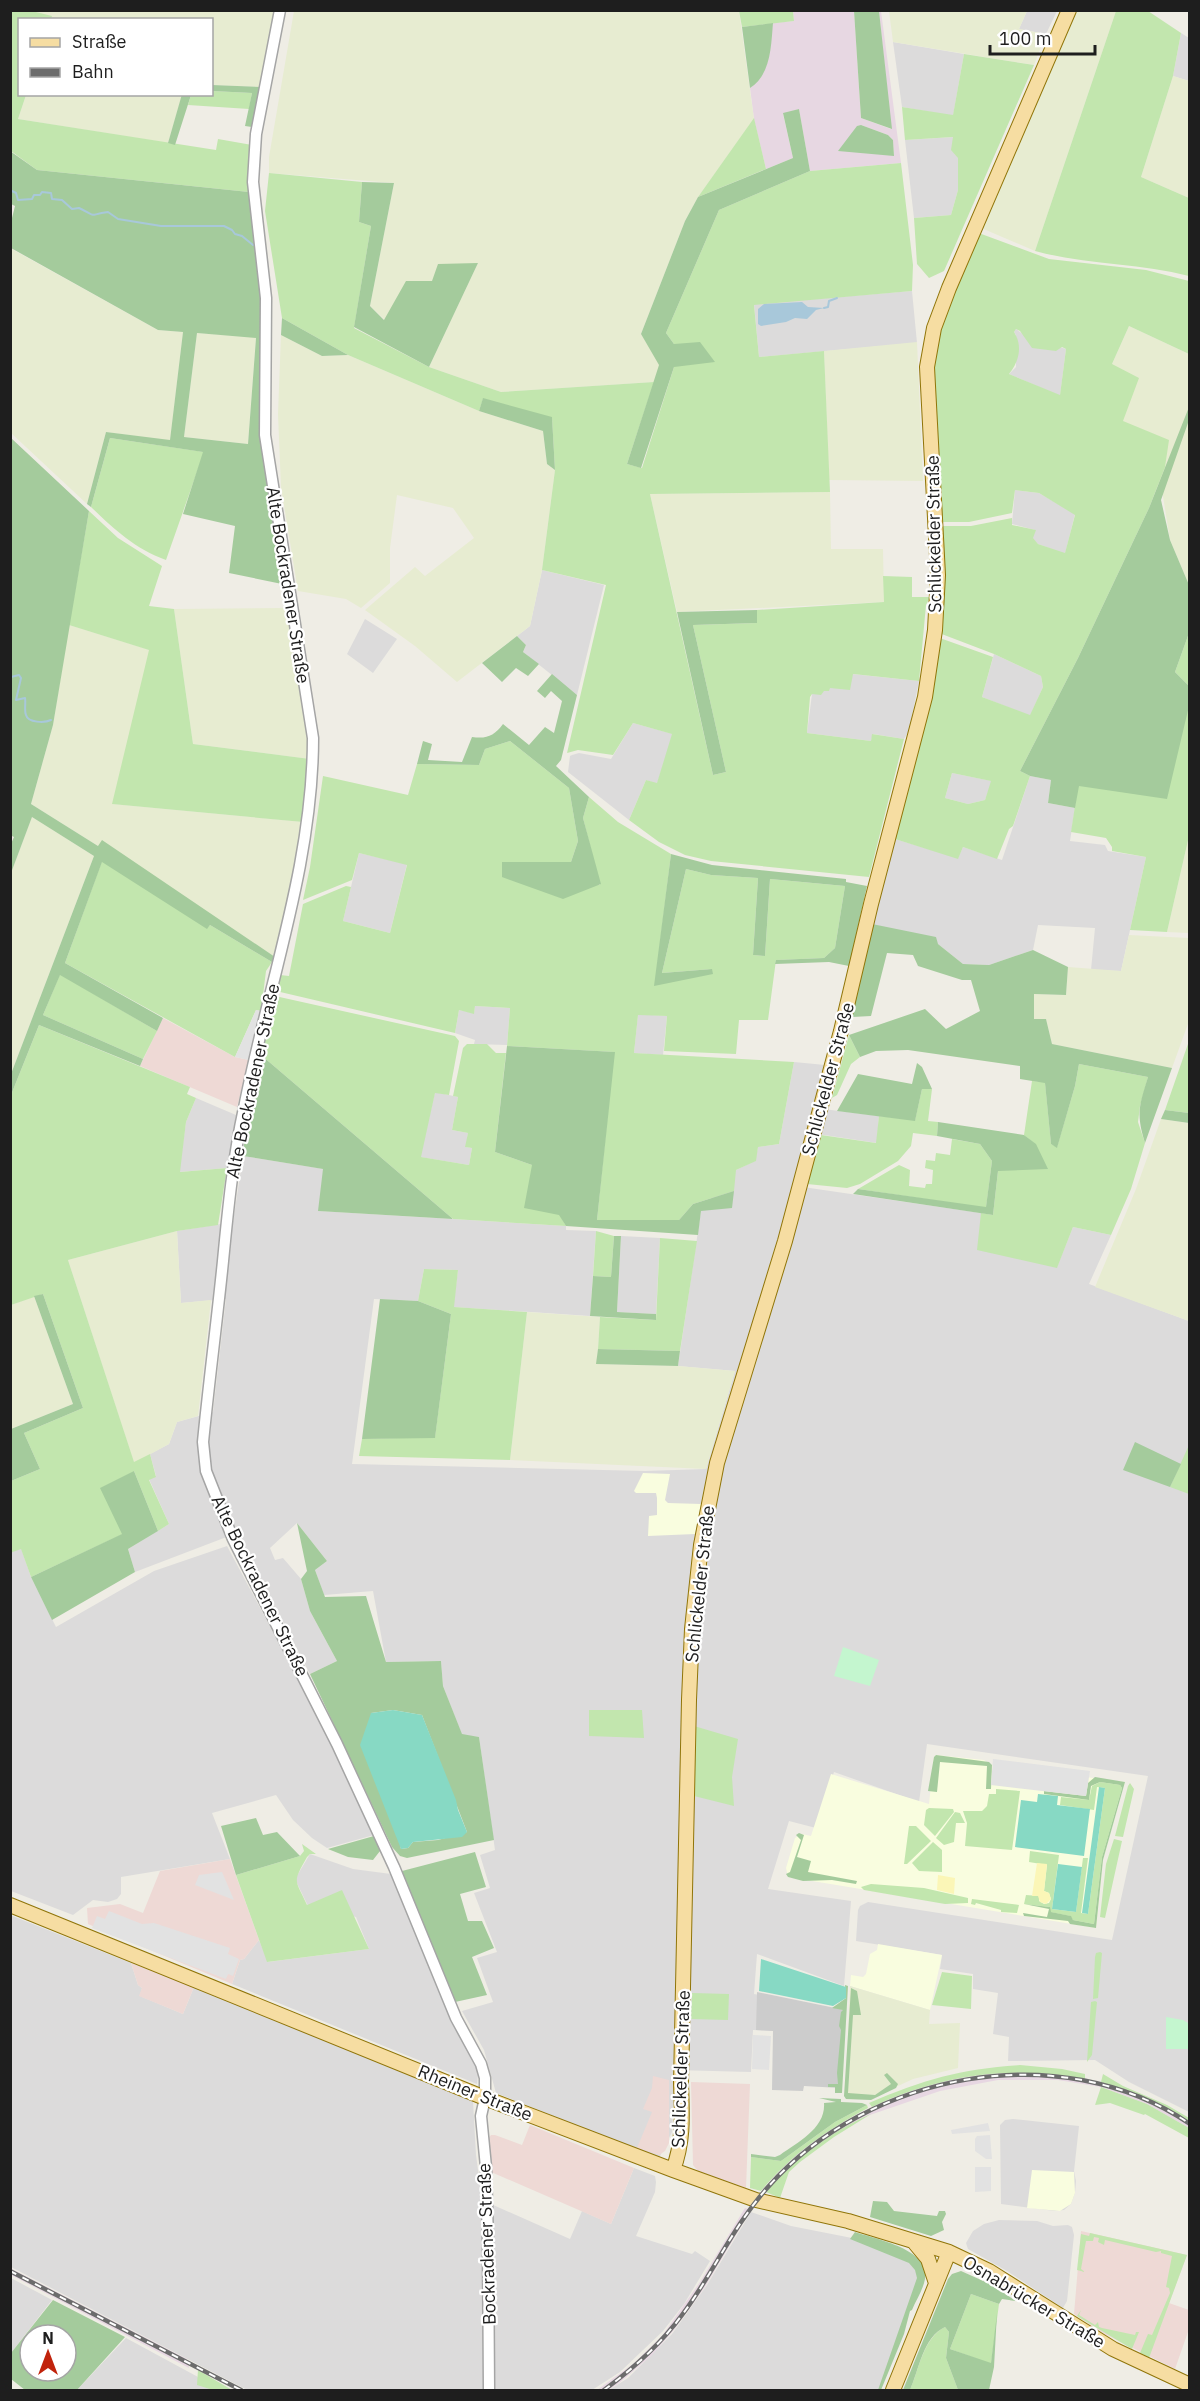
<svg xmlns="http://www.w3.org/2000/svg" width="1200" height="2401" font-family="'IBM Plex Sans',sans-serif">
	<rect width="100%" height="100%" fill="#efede5"/>
	<path fill="#dcdbdb" d="M 1027,11 L 1057,11 L 1046,34 L 1019,29 Z
		M 1181,33 L 1189,38 L 1189,81 L 1173,76 Z
		M 893,42 L 964,54 L 953,116 L 902,107 Z
		M 954,137 L 958,158 L 958,190 L 951,215 L 914,218 L 905,140 Z
		M 912,291 L 917,343 L 759,357 L 754,304 Z
		M 1016,329 L 1024,335 L 1066,349 L 1060,396 L 1009,374 L 1016,367 L 1016,335 L 1014,332 Z
		M 1015,490 L 1039,493 L 1075,514 L 1065,554 L 1038,544 L 1032,538 L 1035,530 L 1012,524 Z
		M 542,570 L 604,585 L 577,695 L 523,652 L 526,645 L 517,636 L 530,626 Z
		M 365,619 L 397,639 L 373,673 L 347,654 Z
		M 994,654 L 1041,676 L 1043,687 L 1030,716 L 982,697 Z
		M 852,674 L 919,681 L 909,731 L 904,739 L 873,734 L 871,741 L 807,733 L 812,694 L 829,688 Z
		M 633,723 L 673,734 L 657,784 L 646,780 L 629,820 L 568,772 L 570,756 L 572,755 L 579,753 L 611,759 Z
		M 952,773 L 992,781 L 985,800 L 968,804 L 945,798 Z
		M 1030,776 L 1051,780 L 1048,803 L 1075,808 L 1070,841 L 1105,845 L 1108,851 L 1146,857 L 1121,971 L 1091,970 L 1095,928 L 1038,925 L 1033,950 L 989,965 L 963,964 L 938,944 L 872,924 L 895,839 L 958,858 L 963,847 L 1002,860 Z
		M 359,853 L 407,864 L 390,933 L 343,921 Z
		M 475,1006 L 510,1008 L 507,1045 L 474,1044 L 475,1040 L 455,1033 L 459,1010 L 474,1013 Z
		M 638,1014 L 667,1016 L 663,1055 L 634,1053 Z
		M 794,1062 L 825,1065 L 815,1108 L 879,1116 L 877,1143 L 811,1133 L 796,1186 L 981,1213 L 1057,1267 L 1073,1227 L 1111,1235 L 1089,1284 L 1189,1321 L 1188,1329 L 1190,1330 L 1189,2112 L 1129,2082 L 1095,2060 L 1008,2061 L 1009,2037 L 993,2034 L 998,1993 L 973,1989 L 973,1974 L 940,1969 L 942,1955 L 856,1941 L 858,1910 L 860,1906 L 868,1902 L 1112,1940 L 1148,1776 L 927,1744 L 919,1802 L 834,1772 L 816,1828 L 789,1821 L 768,1889 L 851,1901 L 844,1986 L 757,1954 L 754,1994 L 794,2002 L 792,2032 L 753,2030 L 751,2072 L 675,2070 L 672,2132 L 659,2158 L 496,2093 L 484,2050 L 462,2011 L 493,2002 L 477,1958 L 497,1952 L 474,1893 L 490,1888 L 480,1855 L 495,1850 L 479,1737 L 462,1735 L 443,1686 L 441,1661 L 386,1662 L 373,1591 L 324,1595 L 315,1570 L 327,1561 L 297,1523 L 270,1548 L 275,1560 L 283,1558 L 301,1579 L 310,1611 L 337,1661 L 310,1674 L 237,1533 L 135,1572 L 128,1549 L 169,1524 L 149,1479 L 156,1476 L 150,1454 L 169,1444 L 177,1422 L 213,1412 L 226,1299 L 181,1303 L 177,1231 L 233,1222 L 243,1156 L 324,1169 L 319,1211 L 566,1226 L 566,1230 L 596,1231 L 590,1316 L 453,1307 L 458,1270 L 424,1269 L 418,1301 L 374,1299 L 352,1464 L 645,1471 L 706,1469 L 735,1371 L 678,1366 L 701,1211 L 736,1170 L 755,1161 L 758,1147 L 779,1144 Z
		M 435,1092 L 458,1097 L 452,1130 L 468,1133 L 466,1147 L 472,1148 L 469,1165 L 420,1157 Z
		M 196,1098 L 236,1115 L 227,1168 L 179,1172 L 186,1122 Z
		M 621,1236 L 660,1238 L 656,1314 L 617,1312 Z
		M 227,1546 L 330,1739 L 374,1835 L 327,1848 L 312,1838 L 293,1820 L 276,1795 L 212,1813 L 230,1859 L 121,1877 L 121,1894 L 117,1899 L 108,1902 L 93,1900 L 73,1915 L 11,1891 L 10,1553 L 21,1548 L 31,1577 L 56,1627 L 154,1571 Z
		M 310,1854 L 353,1869 L 391,1874 L 454,2027 L 474,2058 L 478,2075 L 477,2084 L 232,1984 L 240,1960 L 244,1959 L 259,1940 L 268,1962 L 369,1949 L 356,1917 L 308,1906 L 295,1879 Z
		M 10,1915 L 131,1963 L 138,1985 L 142,1988 L 140,1996 L 183,2014 L 194,1987 L 473,2101 L 476,2155 L 482,2200 L 570,2239 L 582,2211 L 611,2224 L 634,2168 L 655,2176 L 656,2182 L 655,2192 L 636,2236 L 692,2254 L 695,2251 L 710,2261 L 684,2304 L 663,2331 L 620,2372 L 592,2390 L 247,2390 L 11,2267 Z
		M 1013,2119 L 1079,2126 L 1074,2171 L 1076,2181 L 1075,2193 L 1071,2204 L 1064,2210 L 1055,2211 L 1001,2204 L 1000,2125 L 1005,2120 Z
		M 751,2212 L 791,2226 L 852,2238 L 924,2262 L 879,2390 L 609,2390 L 628,2378 L 672,2334 L 707,2285 Z
		M 999,2220 L 1037,2221 L 1053,2226 L 1068,2225 L 1072,2227 L 1074,2235 L 1067,2301 L 1063,2308 L 1007,2271 L 968,2249 L 966,2243 L 973,2231 L 984,2224 Z
		M 11,2278 L 52,2300 L 11,2353 Z
		M 126,2338 L 222,2390 L 77,2390 Z"/>
	<path fill="#eed9d5" d="M 163,1018 L 235,1057 L 249,1060 L 237,1107 L 140,1066 Z
		M 230,1859 L 259,1940 L 244,1959 L 240,1960 L 232,1984 L 88,1924 L 87,1908 L 120,1904 L 143,1913 L 160,1871 Z
		M 131,1963 L 194,1987 L 183,2014 L 139,1996 L 142,1988 L 138,1985 Z
		M 653,2076 L 669,2080 L 669,2143 L 665,2151 L 659,2155 L 637,2148 L 652,2112 L 643,2109 L 652,2088 Z
		M 691,2082 L 750,2084 L 746,2188 L 698,2171 L 693,2165 Z
		M 530,2125 L 634,2168 L 611,2224 L 491,2172 L 488,2139 L 491,2135 L 495,2135 L 522,2145 Z
		M 1081,2231 L 1187,2255 L 1169,2303 L 1189,2310 L 1189,2329 L 1175,2369 L 1099,2331 L 1074,2314 Z"/>
	<path fill="#e7d7e2" fill-rule="evenodd" d="M 793,11 L 854,11 L 861,118 L 891,129 L 879,11 L 881,11 L 901,163 L 810,171 L 799,109 L 783,114 L 793,158 L 766,169 L 754,119 L 750,88 L 761,77 L 767,64 L 773,23 L 794,21 ZM 861,125 L 888,135 L 893,140 L 894,156 Z
		M 1000,2072 L 1056,2074 L 1118,2087 L 1183,2117 L 1189,2121 L 1189,2128 L 1147,2104 L 1101,2087 L 1058,2080 L 998,2080 L 940,2091 L 864,2117 L 826,2139 L 790,2168 L 766,2192 L 761,2191 L 798,2153 L 830,2130 L 872,2107 L 908,2092 L 947,2080 Z
		M 745,2208 L 751,2210 L 705,2287 L 674,2330 L 651,2356 L 618,2384 L 608,2390 L 597,2390 L 633,2364 L 662,2336 L 700,2282 Z
		M 10,2268 L 187,2359 L 189,2368 L 11,2275 Z"/>
	<path fill="#f9fddf" d="M 643,1473 L 670,1474 L 665,1500 L 668,1503 L 701,1504 L 695,1534 L 648,1536 L 649,1516 L 657,1515 L 657,1498 L 656,1493 L 636,1493 L 634,1491 Z
		M 936,1755 L 984,1760 L 990,1765 L 1125,1782 L 1103,1860 L 1096,1928 L 788,1877 L 786,1868 L 795,1838 L 802,1834 L 811,1836 L 831,1774 L 929,1804 L 934,1757 Z
		M 878,1944 L 942,1955 L 930,2010 L 850,1986 L 851,1975 L 863,1977 L 866,1974 L 870,1954 L 877,1950 Z
		M 1032,2170 L 1074,2172 L 1075,2193 L 1071,2204 L 1060,2211 L 1027,2208 Z"/>
	<path fill="#ccc" d="M 757,1992 L 845,2010 L 840,2088 L 804,2086 L 803,2091 L 772,2090 L 773,2031 L 756,2030 Z"/>
	<path fill="#e7ecd1" d="M 32,11 L 277,11 L 262,87 L 212,85 L 212,20 L 51,19 L 52,17 Z
		M 294,11 L 739,11 L 754,119 L 698,197 L 685,221 L 641,334 L 660,365 L 654,382 L 501,392 L 429,367 L 478,263 L 432,281 L 385,320 L 370,306 L 394,183 L 269,173 L 269,157 Z
		M 889,11 L 1027,11 L 1019,29 L 1046,34 L 1034,65 L 893,42 Z
		M 1072,11 L 1116,11 L 1035,251 L 979,227 Z
		M 1173,76 L 1189,81 L 1189,198 L 1141,177 Z
		M 26,95 L 182,95 L 168,143 L 18,119 Z
		M 10,248 L 158,330 L 183,332 L 170,441 L 106,432 L 87,504 L 11,433 Z
		M 1129,326 L 1189,354 L 1189,585 L 1170,540 L 1162,490 L 1123,421 L 1112,364 Z
		M 197,333 L 256,337 L 248,444 L 184,437 Z
		M 281,335 L 322,356 L 348,355 L 479,411 L 543,431 L 547,464 L 555,470 L 542,570 L 530,626 L 457,682 L 415,646 L 365,610 L 415,567 L 425,576 L 474,538 L 453,508 L 397,495 L 390,548 L 390,583 L 361,608 L 346,599 L 298,591 L 281,487 L 278,414 Z
		M 917,342 L 923,481 L 829,480 L 824,351 Z
		M 830,492 L 831,549 L 883,549 L 884,602 L 677,612 L 650,494 Z
		M 286,608 L 301,684 L 309,735 L 310,759 L 193,744 L 174,609 Z
		M 69,625 L 150,650 L 113,804 L 303,822 L 289,903 L 275,957 L 31,804 L 53,725 Z
		M 32,817 L 94,856 L 11,1074 L 11,873 Z
		M 1189,836 L 1189,933 L 1167,932 Z
		M 1129,935 L 1189,938 L 1189,1021 L 1172,1068 L 1052,1044 L 1046,1019 L 1034,1019 L 1034,994 L 1066,995 L 1068,967 L 1121,971 Z
		M 1161,1119 L 1189,1123 L 1189,1321 L 1095,1287 L 1136,1189 Z
		M 177,1231 L 181,1303 L 211,1300 L 198,1416 L 177,1422 L 169,1444 L 134,1463 L 68,1260 Z
		M 34,1296 L 73,1404 L 11,1429 L 11,1305 Z
		M 527,1312 L 600,1317 L 597,1364 L 678,1366 L 735,1371 L 706,1469 L 510,1460 Z
		M 850,1986 L 930,2010 L 929,2024 L 960,2023 L 958,2068 L 913,2079 L 870,2099 L 846,2096 Z"/>
	<path fill="#c2e6ae" fill-rule="evenodd" d="M 11,11 L 32,11 L 52,16 L 51,19 L 20,20 L 20,94 L 26,95 L 18,119 L 216,150 L 218,139 L 252,145 L 249,192 L 37,170 L 11,151 Z
		M 739,11 L 793,11 L 794,21 L 742,27 Z
		M 1116,11 L 1148,11 L 1181,33 L 1173,76 L 1141,177 L 1189,198 L 1189,276 C 1139,263 1086,265 1035,251 Z
		M 964,54 L 1034,65 L 944,271 L 929,278 L 917,264 L 914,218 L 951,215 L 958,190 L 958,158 L 951,150 L 953,137 L 905,140 L 902,107 L 953,115 Z
		M 212,91 L 252,93 L 249,109 L 188,105 L 191,95 L 212,94 Z
		M 754,118 L 766,169 L 698,197 Z
		M 901,163 L 913,265 L 912,291 L 754,305 L 759,357 L 824,351 L 830,492 L 650,494 L 713,775 L 726,772 L 693,625 L 757,623 L 757,610 L 884,602 L 883,576 L 912,577 L 912,597 L 930,597 L 926,605 L 919,681 L 853,674 L 850,690 L 830,688 L 829,691 L 824,691 L 821,695 L 812,694 L 810,697 L 807,733 L 871,741 L 872,734 L 904,739 L 869,877 L 711,861 L 685,855 L 659,842 L 629,820 L 646,780 L 657,783 L 672,734 L 633,723 L 613,755 L 578,750 L 567,753 L 606,585 L 542,570 L 555,470 L 552,418 L 483,399 L 479,411 L 348,355 L 282,318 L 265,211 L 269,173 L 362,182 L 359,222 L 371,226 L 354,328 L 429,367 L 501,392 L 654,382 L 627,464 L 642,468 L 674,367 L 674,344 L 666,333 L 719,210 L 810,171 Z
		M 976,232 L 1049,259 L 1146,270 L 1189,281 L 1189,354 L 1129,326 L 1112,364 L 1139,378 L 1123,421 L 1169,440 L 1165,467 L 1149,508 L 1078,658 L 1020,771 L 1030,776 L 1013,826 L 1009,829 L 997,859 L 963,847 L 958,859 L 895,839 L 937,637 L 993,657 L 982,697 L 1030,715 L 1043,687 L 1041,676 L 994,654 L 939,633 L 939,526 L 971,526 L 1012,518 L 1012,525 L 1036,530 L 1033,538 L 1038,544 L 1065,553 L 1075,515 L 1039,493 L 1015,490 L 1012,513 L 969,522 L 938,522 L 933,348 ZM 1016,329 L 1020,331 L 1032,348 L 1056,351 L 1062,347 L 1066,349 L 1060,395 L 1009,374 C 1019,362 1023,346 1014,332 ZM 952,773 L 991,781 L 985,800 L 968,804 L 945,798 Z
		M 110,438 L 204,452 L 166,560 C 135,549 114,529 91,507 Z
		M 89,511 L 118,538 L 162,566 L 149,606 L 174,609 L 193,744 L 310,759 L 303,822 L 112,804 L 149,650 L 69,625 Z
		M 1189,633 L 1189,686 L 1175,672 Z
		M 1189,706 L 1189,836 L 1167,932 L 1130,930 L 1146,857 L 1112,851 L 1112,847 L 1106,838 L 1071,832 L 1078,786 Z
		M 510,741 L 569,788 L 578,841 L 571,862 L 503,862 L 600,885 L 583,818 L 589,797 L 618,822 L 671,854 L 655,985 L 712,969 L 662,973 L 686,869 L 711,875 L 758,878 L 753,955 L 765,956 L 770,879 L 845,886 L 835,948 L 824,958 L 776,960 L 768,1020 L 739,1020 L 736,1054 L 664,1051 L 667,1016 L 638,1015 L 634,1053 L 794,1062 L 779,1144 L 758,1147 L 756,1161 L 736,1170 L 734,1191 L 693,1204 L 679,1220 L 597,1220 L 614,1052 L 507,1046 L 510,1008 L 475,1006 L 474,1014 L 459,1010 L 455,1033 L 276,991 L 280,975 L 289,976 L 303,904 L 346,886 L 351,887 L 343,921 L 390,933 L 407,865 L 359,853 L 352,880 L 303,900 L 310,867 L 323,776 L 408,795 L 417,764 L 479,765 L 485,749 Z
		M 102,861 L 207,928 L 210,925 L 272,962 L 266,971 L 261,1011 L 256,1010 L 235,1057 L 65,963 Z
		M 60,974 L 157,1031 L 143,1059 L 43,1015 Z
		M 275,996 L 455,1036 L 459,1041 L 449,1095 L 435,1093 L 421,1157 L 469,1165 L 472,1148 L 465,1147 L 468,1133 L 452,1130 L 458,1097 L 453,1096 L 463,1048 L 467,1044 L 487,1044 L 496,1053 L 506,1053 L 495,1152 L 532,1165 L 566,1226 L 453,1219 L 261,1055 Z
		M 39,1025 L 190,1087 L 187,1094 L 196,1098 L 186,1122 L 180,1172 L 227,1168 L 218,1225 L 177,1231 L 68,1260 L 134,1462 L 150,1454 L 156,1477 L 149,1480 L 169,1524 L 158,1531 L 134,1471 L 123,1534 L 31,1577 L 21,1549 L 10,1553 L 11,1481 L 40,1469 L 24,1433 L 83,1408 L 43,1294 L 11,1305 L 11,1095 Z
		M 849,1035 L 860,1057 L 851,1064 L 837,1095 L 832,1098 Z
		M 1189,1041 L 1189,1113 L 1165,1110 Z
		M 1079,1064 L 1148,1077 L 1140,1106 L 1138,1122 L 1145,1143 L 1131,1189 L 1111,1235 L 1073,1227 L 1057,1268 L 977,1250 L 981,1213 L 993,1215 L 998,1171 L 1036,1145 L 1024,1135 L 1032,1081 L 1045,1082 L 1051,1144 L 1057,1147 L 1075,1086 Z
		M 922,1089 L 932,1089 L 928,1121 L 938,1122 L 937,1136 L 913,1133 L 911,1146 L 898,1161 L 860,1184 L 847,1188 L 807,1184 L 821,1135 L 876,1143 L 879,1116 L 915,1120 Z
		M 952,1139 L 980,1144 L 992,1161 L 986,1208 L 858,1189 L 899,1165 L 910,1170 L 909,1186 L 925,1188 L 926,1184 L 932,1184 L 933,1170 L 925,1168 L 926,1160 L 935,1161 L 936,1153 L 950,1155 Z
		M 596,1231 L 614,1236 L 611,1277 L 593,1276 Z
		M 660,1238 L 697,1241 L 680,1351 L 598,1349 L 600,1317 L 656,1320 Z
		M 424,1269 L 458,1270 L 454,1307 L 527,1312 L 510,1460 L 359,1456 L 362,1439 L 435,1437 L 451,1314 L 418,1301 Z
		M 1189,1445 L 1189,1494 L 1170,1487 Z
		M 589,1710 L 642,1710 L 644,1738 L 589,1736 Z
		M 694,1726 L 738,1739 L 732,1777 L 734,1806 L 694,1796 Z
		M 1100,1782 L 1120,1785 L 1122,1788 L 1102,1857 L 1094,1924 L 1073,1920 L 1070,1916 L 1050,1912 L 1050,1907 L 1024,1904 L 1026,1895 L 1039,1896 L 1039,1901 L 1044,1904 L 1049,1903 L 1051,1899 L 1049,1893 L 1044,1891 L 1047,1865 L 1029,1862 L 1030,1851 L 1059,1855 L 1052,1909 L 1076,1912 L 1083,1858 L 1088,1858 L 1081,1913 L 1088,1914 L 1105,1788 L 1097,1787 L 1094,1810 L 1060,1805 L 1061,1797 L 1089,1800 L 1092,1786 Z
		M 1130,1783 L 1134,1789 L 1123,1837 L 1115,1836 L 1128,1786 Z
		M 996,1789 L 1020,1791 L 1012,1850 L 965,1846 L 967,1823 L 963,1811 L 982,1811 L 987,1806 L 989,1794 L 996,1794 Z
		M 929,1808 L 953,1809 L 954,1812 L 935,1836 L 924,1825 L 926,1810 Z
		M 955,1812 L 960,1813 L 965,1823 L 956,1823 L 954,1842 L 944,1845 L 936,1838 Z
		M 909,1826 L 916,1826 L 931,1841 L 907,1864 L 904,1864 Z
		M 1114,1839 L 1122,1841 L 1105,1918 L 1100,1917 L 1106,1864 Z
		M 933,1842 L 942,1850 L 942,1872 L 919,1871 L 912,1863 Z
		M 302,1844 L 316,1854 L 310,1854 L 307,1857 C 292,1884 295,1878 307,1905 L 342,1890 L 369,1949 L 267,1962 L 236,1875 L 300,1856 L 304,1851 Z
		M 871,1884 L 924,1888 L 968,1898 L 968,1903 L 945,1904 L 864,1890 L 861,1887 Z
		M 972,1899 L 1019,1905 L 1017,1913 L 1001,1912 L 1001,1910 L 976,1903 L 975,1905 L 971,1904 Z
		M 1100,1952 L 1102,1953 L 1098,1998 L 1093,1999 L 1095,1957 L 1096,1953 Z
		M 942,1972 L 972,1976 L 971,2009 L 932,2005 Z
		M 692,1993 L 729,1994 L 728,2020 L 691,2019 Z
		M 1095,2001 L 1097,2002 L 1092,2055 L 1087,2062 L 1091,2002 Z
		M 1020,2065 L 1062,2069 L 1085,2074 L 1085,2079 C 1011,2065 940,2075 872,2107 L 869,2103 C 924,2079 961,2069 1020,2065 Z
		M 1103,2074 L 1123,2086 L 1167,2105 L 1189,2118 L 1189,2121 L 1156,2103 L 1101,2082 Z
		M 1101,2087 L 1147,2104 L 1189,2128 L 1189,2138 L 1145,2114 L 1144,2115 L 1110,2103 L 1095,2105 Z
		M 867,2105 L 868,2108 C 827,2130 791,2155 761,2191 L 750,2188 L 751,2157 L 781,2161 L 835,2122 Z
		M 871,2114 L 834,2137 L 800,2162 L 789,2172 L 780,2198 L 766,2192 C 794,2159 831,2131 871,2114 Z
		M 1090,2233 L 1187,2255 L 1149,2358 L 1140,2353 L 1148,2334 L 1152,2335 L 1170,2293 L 1169,2288 L 1166,2287 L 1172,2256 L 1161,2253 L 1161,2251 L 1156,2252 L 1105,2240 L 1104,2245 L 1098,2242 L 1099,2238 L 1094,2237 L 1093,2241 L 1086,2241 L 1081,2269 L 1085,2272 L 1077,2270 L 1081,2234 L 1089,2236 Z
		M 971,2294 L 999,2304 L 991,2364 L 950,2349 Z
		M 1081,2310 L 1079,2315 L 1095,2325 L 1098,2322 L 1099,2327 L 1102,2328 L 1135,2335 L 1136,2332 L 1139,2332 L 1132,2349 L 1077,2316 Z
		M 945,2327 L 949,2332 L 946,2358 L 958,2390 L 910,2390 C 919,2370 923,2338 945,2327 Z
		M 198,2370 L 232,2390 L 213,2390 L 197,2385 Z"/>
	<path fill="#a4cb9c" fill-rule="evenodd" d="M 854,11 L 879,11 L 892,129 L 861,118 Z
		M 773,23 C 771,46 771,75 750,88 L 742,27 Z
		M 212,85 L 262,87 L 252,127 L 245,126 L 252,93 L 212,91 Z
		M 182,94 L 191,95 L 175,145 L 168,143 Z
		M 799,109 L 810,171 L 719,210 L 666,333 L 674,344 L 700,342 L 715,362 L 674,367 L 641,468 L 627,464 L 659,365 L 641,334 L 685,221 L 698,197 L 793,158 L 783,113 Z
		M 861,125 L 888,135 L 893,140 L 894,156 L 838,151 L 857,126 Z
		M 10,151 L 37,170 L 249,192 L 265,297 L 262,436 L 282,584 L 229,573 L 235,526 L 183,514 L 203,452 L 110,438 L 91,507 L 87,504 L 106,432 L 170,440 L 183,332 L 158,330 L 11,248 L 11,222 L 15,206 L 11,204 ZM 197,333 L 256,338 L 248,444 L 184,437 Z
		M 362,182 L 394,183 L 370,306 L 384,320 L 406,281 L 432,281 L 438,264 L 478,263 L 429,367 L 354,327 L 371,226 L 359,222 Z
		M 282,318 L 348,355 L 322,356 L 281,335 Z
		M 483,398 L 552,417 L 555,470 L 547,464 L 543,431 L 479,411 Z
		M 1189,407 L 1189,420 L 1161,500 L 1170,540 L 1189,585 L 1189,633 L 1175,672 L 1189,686 L 1189,706 L 1167,799 L 1079,786 L 1075,808 L 1048,803 L 1051,780 L 1030,776 L 1020,771 L 1078,658 L 1149,508 Z
		M 11,438 L 89,511 L 53,725 L 31,804 L 98,846 L 102,840 L 275,957 L 272,962 L 210,925 L 207,929 L 102,862 L 65,963 L 163,1018 L 157,1031 L 60,975 L 43,1015 L 143,1059 L 140,1066 L 39,1025 L 11,1095 L 11,1074 L 94,856 L 32,817 L 11,873 L 10,846 L 14,837 L 10,835 Z
		M 757,610 L 757,623 L 693,625 L 726,772 L 713,775 L 677,612 Z
		M 517,636 L 526,645 L 523,652 L 539,664 L 528,676 L 516,668 L 502,682 L 482,663 Z
		M 552,674 L 577,695 L 561,760 L 556,766 L 589,797 L 583,818 L 601,884 L 563,899 L 502,877 L 502,862 L 571,862 L 578,841 L 569,788 L 510,741 L 485,749 L 479,765 L 417,764 L 423,741 L 432,744 L 428,760 L 462,762 L 472,737 C 487,739 494,736 503,724 L 529,745 L 545,727 L 554,733 L 562,701 L 551,691 L 545,698 L 537,691 Z
		M 671,854 L 712,865 L 846,879 L 846,882 L 867,886 L 849,966 L 829,962 L 775,964 L 776,960 L 824,958 L 835,948 L 845,886 L 770,879 L 765,956 L 753,955 L 758,878 L 711,875 L 686,869 L 662,973 L 712,969 L 713,974 L 654,986 Z
		M 872,924 L 936,937 L 938,944 L 963,964 L 989,965 L 1033,950 L 1068,967 L 1066,995 L 1034,994 L 1034,1019 L 1046,1019 L 1052,1044 L 1172,1068 L 1145,1143 C 1136,1114 1139,1106 1148,1077 L 1079,1064 L 1075,1086 L 1057,1148 L 1051,1144 L 1045,1083 L 1020,1079 L 1020,1066 L 908,1050 L 876,1051 L 860,1057 L 849,1035 L 925,1009 L 946,1029 L 980,1011 L 971,980 L 962,980 L 918,966 L 913,955 L 887,953 L 871,1016 L 852,1017 Z
		M 507,1046 L 615,1052 L 597,1220 L 679,1220 L 693,1204 L 734,1191 L 732,1208 L 701,1211 L 698,1235 L 566,1226 L 559,1215 L 524,1208 L 532,1165 L 495,1152 Z
		M 261,1055 L 453,1219 L 318,1211 L 323,1169 L 243,1156 L 247,1107 Z
		M 917,1063 L 922,1067 L 932,1089 L 922,1089 L 915,1121 L 837,1111 L 858,1074 L 912,1084 Z
		M 1165,1110 L 1189,1113 L 1189,1123 L 1161,1119 Z
		M 938,1122 L 1024,1135 L 1036,1144 L 1048,1169 L 998,1171 L 993,1215 L 853,1194 L 858,1189 L 986,1207 L 992,1161 L 980,1144 L 937,1136 Z
		M 614,1236 L 621,1236 L 617,1312 L 656,1314 L 656,1320 L 590,1316 L 593,1276 L 611,1277 Z
		M 43,1294 L 83,1408 L 24,1433 L 40,1469 L 11,1481 L 11,1429 L 73,1404 L 34,1296 Z
		M 380,1299 L 418,1301 L 451,1314 L 435,1438 L 362,1439 Z
		M 598,1349 L 680,1351 L 678,1366 L 596,1364 Z
		M 1135,1442 L 1181,1464 L 1170,1487 L 1123,1470 Z
		M 134,1471 L 158,1531 L 128,1549 L 135,1572 L 52,1620 L 31,1577 L 122,1534 L 100,1488 Z
		M 297,1523 L 327,1561 L 315,1570 L 325,1597 L 366,1596 L 386,1662 L 441,1661 L 443,1686 L 462,1734 L 479,1737 L 494,1840 L 407,1858 L 400,1856 L 392,1847 L 310,1674 L 337,1661 L 310,1611 L 301,1579 L 307,1571 ZM 393,1710 L 422,1715 L 467,1832 L 438,1840 L 413,1842 L 408,1848 L 401,1849 L 371,1713 Z
		M 936,1755 L 989,1762 L 992,1765 L 991,1789 L 986,1789 L 987,1766 L 940,1762 L 937,1792 L 928,1791 L 934,1757 Z
		M 1095,1777 L 1125,1782 L 1103,1860 L 1096,1928 L 1070,1924 L 1068,1921 L 1024,1916 L 1023,1913 L 1047,1917 L 1049,1909 L 1024,1904 L 1050,1907 L 1051,1912 L 1071,1916 L 1073,1920 L 1094,1924 L 1102,1857 L 1122,1788 L 1120,1785 L 1100,1782 L 1091,1786 L 1089,1800 L 1044,1794 L 1044,1791 L 1086,1796 L 1088,1783 Z
		M 256,1818 L 263,1835 L 277,1832 L 300,1856 L 236,1875 L 221,1826 Z
		M 799,1833 L 804,1835 L 797,1857 L 811,1861 L 808,1872 L 857,1881 L 856,1884 L 832,1880 L 803,1881 L 788,1877 L 786,1874 L 790,1872 L 801,1840 L 796,1835 Z
		M 374,1836 L 380,1851 L 373,1860 L 348,1857 L 328,1849 Z
		M 475,1852 L 486,1887 L 460,1894 L 468,1921 L 482,1921 L 494,1948 L 472,1957 L 487,1995 L 455,2002 L 402,1871 Z
		M 845,1985 L 848,1986 L 842,2093 L 835,2093 L 835,2087 L 828,2087 L 828,2084 L 838,2084 L 837,2073 L 841,2030 L 839,2026 L 841,2012 L 843,2010 L 832,2008 L 846,1998 Z
		M 851,1988 L 857,1991 L 861,2015 L 853,2015 L 848,2093 L 875,2095 L 891,2084 L 884,2075 L 887,2073 L 898,2084 L 896,2088 L 871,2100 L 846,2099 L 844,2096 Z
		M 819,2098 L 841,2099 L 841,2102 L 862,2103 L 867,2105 L 835,2122 L 781,2161 L 751,2157 L 751,2154 L 775,2157 L 780,2155 C 798,2142 826,2128 824,2103 L 836,2102 Z
		M 873,2201 L 887,2202 L 894,2211 L 937,2216 L 939,2211 L 945,2211 L 946,2214 L 942,2222 L 944,2230 L 931,2236 L 870,2217 Z
		M 855,2232 C 875,2239 931,2249 925,2279 C 923,2290 916,2300 912,2310 L 910,2311 L 904,2334 L 881,2390 L 878,2390 L 917,2278 L 915,2270 L 909,2263 L 850,2239 Z
		M 961,2271 L 990,2284 L 1016,2301 L 1002,2299 L 999,2304 L 971,2294 L 950,2349 L 991,2363 L 997,2313 L 994,2367 L 989,2390 L 958,2390 L 946,2358 L 949,2332 L 945,2327 C 923,2337 919,2370 910,2390 L 903,2390 L 948,2279 L 952,2274 Z
		M 53,2300 L 125,2337 L 77,2390 L 25,2390 L 11,2379 L 11,2353 ZM 30,2335 L 66,2335 L 66,2371 L 30,2371 Z"/>
	<path fill="#fbf6b7" d="M 1037,1863 L 1047,1864 L 1044,1891 L 1049,1893 L 1051,1899 L 1046,1904 L 1040,1902 L 1038,1896 L 1032,1896 Z
		M 938,1875 L 955,1878 L 954,1894 L 937,1890 Z"/>
	<path fill="#c4f6cf" d="M 843,1647 L 879,1660 L 870,1686 L 834,1676 Z
		M 1166,2017 L 1183,2020 L 1188,2023 L 1189,2049 L 1166,2049 Z"/>
	<path fill="#87d9c4" d="M 393,1710 L 422,1715 L 456,1800 L 458,1810 L 467,1832 L 462,1837 L 413,1842 L 408,1848 L 401,1849 L 360,1745 L 371,1713 Z
		M 1099,1787 L 1105,1788 L 1088,1914 L 1082,1913 Z
		M 1038,1794 L 1058,1796 L 1057,1805 L 1090,1809 L 1084,1856 L 1015,1847 L 1021,1800 L 1037,1802 Z
		M 1058,1864 L 1082,1867 L 1076,1912 L 1052,1909 Z
		M 761,1959 L 846,1987 L 846,1998 L 833,2006 L 759,1991 Z"/>
	<path fill="#e2e2e2" d="M 256,1010 L 261,1011 L 249,1060 L 235,1057 Z
		M 993,1759 L 1090,1771 L 1086,1796 L 991,1785 Z
		M 222,1872 L 234,1900 L 195,1885 L 199,1875 Z
		M 109,1911 L 142,1924 L 154,1923 L 230,1948 L 228,1954 L 239,1959 L 233,1976 L 228,1974 L 226,1979 L 92,1928 L 97,1916 L 105,1919 Z
		M 753,2035 L 771,2036 L 769,2070 L 752,2069 Z
		M 988,2123 L 990,2131 L 952,2134 L 951,2130 Z
		M 990,2135 L 992,2159 L 986,2159 L 975,2151 L 975,2139 L 977,2136 Z
		M 975,2167 L 991,2167 L 991,2191 L 975,2192 Z"/>
	<path fill="#a8c8da" d="M 802,302 L 808,307 L 824,308 L 816,310 L 807,319 L 795,318 L 786,322 L 761,326 L 758,324 L 758,309 L 764,304 Z"/>
	<g fill="none" stroke-linecap="round" stroke-linejoin="round">
		<path stroke="#a8c8da" stroke-width="2" d="M 10,190 L 16,193 L 18,200 L 32,199 L 34,195 L 40,195 L 42,192 L 51,193 L 52,199 L 62,200 L 72,209 L 79,208 C 100,218 86,215 108,212 L 118,219 L 161,226 L 224,226 L 232,230 L 235,234 L 242,236 L 253,245
			M 824,308 L 828,307 L 829,301 L 837,298
			M 10,661 L 11,677 L 19,675 L 21,678 L 16,700 L 25,698 C 26,703 24,711 26,715 C 28,723 45,723 51,720"/>
		<defs>
			<path id="minor" d="M 280,10 L 256,134 L 253,182 L 266,298 L 265,435 L 313,738 C 313,864 268,985 244,1108 C 233,1158 228,1209 223,1261 C 217,1321 209,1381 203,1442 L 206,1471 L 233,1539 L 337,1744 L 394,1867 L 456,2018 L 481,2064 L 485,2078 L 485,2098 L 481,2116 L 486,2167 L 488,2243 L 489,2390"/>
			<path id="major" d="M 10,1905 L 485,2098 L 673,2170 L 756,2200 L 848,2221 L 949,2252 L 989,2271 L 1113,2349 L 1190,2385
				M 673,2170 C 684,2141 682,2114 681,2083 L 689,1700 L 692,1629 L 701,1545 L 717,1463 L 785,1241 L 841,1031 L 871,904 L 925,697 L 935,630 L 938,575 L 927,367 L 934,328 L 949,288 L 1069,10
				M 913,2241 L 928,2259 L 936,2283
				M 893,2390 L 949,2252"/>
		</defs>
		<use href="#minor" stroke="#a5a5a5" stroke-width="13"/>
		<use href="#major" stroke="#907509" stroke-width="16"/>
		<use href="#minor" stroke="#fff" stroke-width="10"/>
		<use href="#major" stroke="#f6dda2" stroke-width="14"/>
		<defs>
			<path id="rail" d="M 10,2271 L 241,2390
				M 604,2390 C 634,2368 660,2345 682,2315 C 713,2274 733,2226 768,2187 C 869,2073 1059,2035 1190,2124"/>
		</defs>
		<use href="#rail" stroke="#6c6c6c" stroke-width="4.5"/>
		<use href="#rail" stroke="#fff" stroke-width="2" stroke-dasharray="7" stroke-linecap="butt"/>
	</g>
	<g text-anchor="middle" stroke-width="4.5" stroke-linejoin="round" paint-order="stroke">
		<g font-size="18" fill="#1e1e1e" stroke="#fff">
			<text transform="translate(934 534) rotate(-91)" y="6">Schlickelder Straße</text>
			<text transform="translate(288 585) rotate(81)" y="6">Alte Bockradener Straße</text>
			<text transform="translate(828 1079) rotate(-75)" y="6">Schlickelder Straße</text>
			<text transform="translate(253 1081) rotate(-78)" y="6">Alte Bockradener Straße</text>
			<text transform="translate(700 1584) rotate(-84)" y="6">Schlickelder Straße</text>
			<text transform="translate(260 1586) rotate(64)" y="6">Alte Bockradener Straße</text>
			<text transform="translate(681 2069) rotate(-88)" y="6">Schlickelder Straße</text>
			<text transform="translate(475 2093) rotate(22)" y="6">Rheiner Straße</text>
			<text transform="translate(487 2244) rotate(-92)" y="6">Bockradener Straße</text>
			<text transform="translate(1034 2302) rotate(31)" y="6">Osnabrücker Straße</text>
		</g>
	</g>
	<rect width="1200" height="2401" fill="none" stroke="#1e1e1e" stroke-width="24"/>
	<rect x="18" y="18" width="195" height="78" fill="#ffffff" stroke="#a5a5a5" stroke-width="1.5"/>
	<rect x="30" y="38" width="30" height="9" fill="#f6dda2" stroke="#a5a5a5" stroke-width="1.5"/>
	<text x="72" y="48" font-size="18" fill="#1e1e1e">Straße</text>
	<rect x="30" y="68" width="30" height="9" fill="#6c6c6c" stroke="#a5a5a5" stroke-width="1.5"/>
	<text x="72" y="78" font-size="18" fill="#1e1e1e">Bahn</text>
	<g transform="translate(48 2353)"><circle r="28" fill="#ffffff" stroke="#a5a5a5" stroke-width="1.5"/>
	<path d="M0-4.5L10 22L0 15L-10 22Z" fill="#c1230c"/>
	<text y="-9" font-size="16" font-weight="bold" text-anchor="middle" fill="#1e1e1e">N</text>
	</g>
	<path d="M990 45v9h105v-9" fill="none" stroke="#1e1e1e" stroke-width="3"/>
	<text x="999" y="45" font-size="18" fill="#1e1e1e" stroke="#ffffff" stroke-width="4.5" paint-order="stroke">100 m</text>
</svg>
